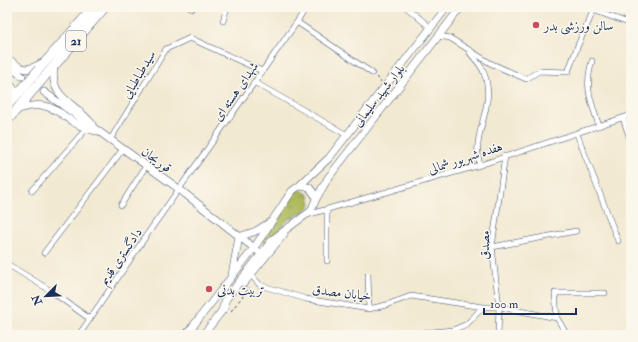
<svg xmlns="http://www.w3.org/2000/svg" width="638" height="342" font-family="'IM FELL Double Pica',Amiri,serif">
	<defs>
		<pattern id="grass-tufts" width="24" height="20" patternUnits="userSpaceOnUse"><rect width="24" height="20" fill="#afba5c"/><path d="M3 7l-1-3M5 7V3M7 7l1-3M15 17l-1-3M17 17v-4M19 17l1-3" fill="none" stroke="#8e984f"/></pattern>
	</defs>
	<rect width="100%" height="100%" fill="#fbf7ec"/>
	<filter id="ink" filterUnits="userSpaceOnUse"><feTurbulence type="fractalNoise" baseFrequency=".025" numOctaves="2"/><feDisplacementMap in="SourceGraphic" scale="8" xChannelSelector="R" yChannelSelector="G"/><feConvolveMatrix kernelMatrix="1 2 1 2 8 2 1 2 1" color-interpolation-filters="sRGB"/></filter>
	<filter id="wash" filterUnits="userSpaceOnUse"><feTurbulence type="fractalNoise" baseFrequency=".012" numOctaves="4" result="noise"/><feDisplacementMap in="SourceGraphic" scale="16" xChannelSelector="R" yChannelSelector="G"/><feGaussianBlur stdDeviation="0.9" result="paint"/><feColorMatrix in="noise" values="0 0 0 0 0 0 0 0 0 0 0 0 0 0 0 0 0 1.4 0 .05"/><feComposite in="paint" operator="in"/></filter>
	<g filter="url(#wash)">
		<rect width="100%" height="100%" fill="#f2e9d1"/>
		<path fill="url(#grass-tufts)" stroke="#65745d" d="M 301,190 L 309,195 L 311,205 L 305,211 L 289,219 L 266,243 L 261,240 L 293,193 Z"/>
	</g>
	<g filter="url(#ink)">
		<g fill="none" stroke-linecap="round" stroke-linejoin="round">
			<defs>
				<path id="street" d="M 189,7 L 192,8
					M 406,7 L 431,28
					M 593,10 L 631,24
					M 223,21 L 227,7
					M 297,22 L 372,73
					M 439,36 L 450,38 L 490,63 L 526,79 L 539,71 L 568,72 L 578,45 L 595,7
					M 470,53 C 475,59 482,66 484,73 C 497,107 470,133 480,165
					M 592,61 C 584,88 591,101 599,126
					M 254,82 L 347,135
					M 623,118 L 631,142
					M 577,134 L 618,241
					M 110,140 L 166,49 L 190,38 L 262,71
					M 32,191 L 86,129
					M 121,205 L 146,166
					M 327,210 L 327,261
					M 307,215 L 480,165 L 631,115
					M 492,247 L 576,231
					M 44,253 L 123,149
					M 7,264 L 48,289 L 90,319
					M 251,275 L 260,285 L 306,299 L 369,309 L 386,305 L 411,296 L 483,307 L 499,307 L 557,318 L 567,335
					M 368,275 L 369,309
					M 557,318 L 555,293 L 605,293
					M 79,335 L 148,233 L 297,22 L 306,8 L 310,7
					M 401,335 L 453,330
					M 453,335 L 453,330 L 467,324 L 483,307
					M 498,335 L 499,307 L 492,247 L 505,156"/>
				<path id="secondary" d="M 7,58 C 21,69 26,73 42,63
					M 7,65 L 22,76
					M 54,66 C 49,99 74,101 92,124
					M 7,78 L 14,90 L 11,101
					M 44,92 L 179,189 L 258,251
					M 16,110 C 59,94 60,124 96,131
					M 299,186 L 329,158 L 447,7
					M 316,199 L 328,178 L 461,7
					M 232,275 L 239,237 L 256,231 L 269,223
					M 244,283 L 284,234
					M 186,335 L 254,248 L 292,191 L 299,186 L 309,187 L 315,195 L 316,199 L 311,211 L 273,239 L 226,299 L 222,310
					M 203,335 L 225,307"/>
				<path id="highway" d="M 39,69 L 94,7
					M 47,74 L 105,7
					M 7,106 L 22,89
					M 7,121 L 28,96"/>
			</defs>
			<use href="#street" stroke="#3b4b6f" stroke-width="6"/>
			<use href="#secondary" stroke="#3b4b6f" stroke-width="8"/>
			<use href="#highway" stroke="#3b4b6f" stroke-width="10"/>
			<path stroke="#3b4b6f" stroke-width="1" stroke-dasharray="3 3" stroke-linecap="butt" d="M 376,77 L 381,82
				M 231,311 L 250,287"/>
			<use href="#street" stroke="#fff" stroke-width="5"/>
			<use href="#secondary" stroke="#fff" stroke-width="7"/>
			<use href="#highway" stroke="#fff" stroke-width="9"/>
			<defs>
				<path id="highway-bridge" d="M 22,89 L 39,69
					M 28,96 L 47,74"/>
			</defs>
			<use href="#highway-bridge" stroke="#3b4b6f" stroke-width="10" stroke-linecap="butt"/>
			<use href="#highway-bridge" stroke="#fff" stroke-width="9"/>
		</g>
	</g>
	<g fill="#d1495b" stroke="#fbf7ec" stroke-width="1.5">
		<circle cx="536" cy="25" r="4"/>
		<circle cx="209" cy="289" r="4"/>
	</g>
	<g text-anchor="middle" stroke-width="3" stroke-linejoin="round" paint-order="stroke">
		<rect fill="#fbf7ec" stroke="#5e6b89" stroke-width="1" x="66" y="31" width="20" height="20" rx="3"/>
		<g font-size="12" font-weight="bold" fill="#1b2f5e">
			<text x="76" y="45">21</text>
		</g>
		<g font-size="13" fill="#1b2f5e" stroke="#fbf7ec" text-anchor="start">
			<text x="544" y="30">سالن ورزشی بدر</text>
			<text x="217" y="294">تربیت بدنی</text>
		</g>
		<g font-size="13" fill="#1b2f5e" stroke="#fbf7ec">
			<text transform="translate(138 74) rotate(-59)" y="5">سیدطباطبایی</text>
			<text transform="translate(235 91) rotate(-55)" y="5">شهدای هسته ای</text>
			<text transform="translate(378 95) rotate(-52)" y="5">بلوار شهید سلیمانی</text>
			<text transform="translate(465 157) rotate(-18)" y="5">هفده شهریور شمالی</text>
			<text transform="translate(157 159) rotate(36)" y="5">قوریجان</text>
			<text transform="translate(484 245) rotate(-89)" y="5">مصدق</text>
			<text transform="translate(120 256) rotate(-56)" y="5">دادگستری قدیم</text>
			<text transform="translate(342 292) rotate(7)" y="5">خیابان مصدق</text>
		</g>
	</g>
	<rect width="638" height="342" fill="none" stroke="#fbf7ec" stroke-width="24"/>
	<g transform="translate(46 296) rotate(246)" stroke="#fbf7ec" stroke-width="3" paint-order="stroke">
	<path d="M0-3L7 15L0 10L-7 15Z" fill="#1b2f5e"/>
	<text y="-6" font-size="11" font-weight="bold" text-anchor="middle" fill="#1b2f5e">N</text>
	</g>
	<path d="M484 308v6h92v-6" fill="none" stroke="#1b2f5e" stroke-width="2"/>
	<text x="490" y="308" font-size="12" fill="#1b2f5e" stroke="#fbf7ec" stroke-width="3" paint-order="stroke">100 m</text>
</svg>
